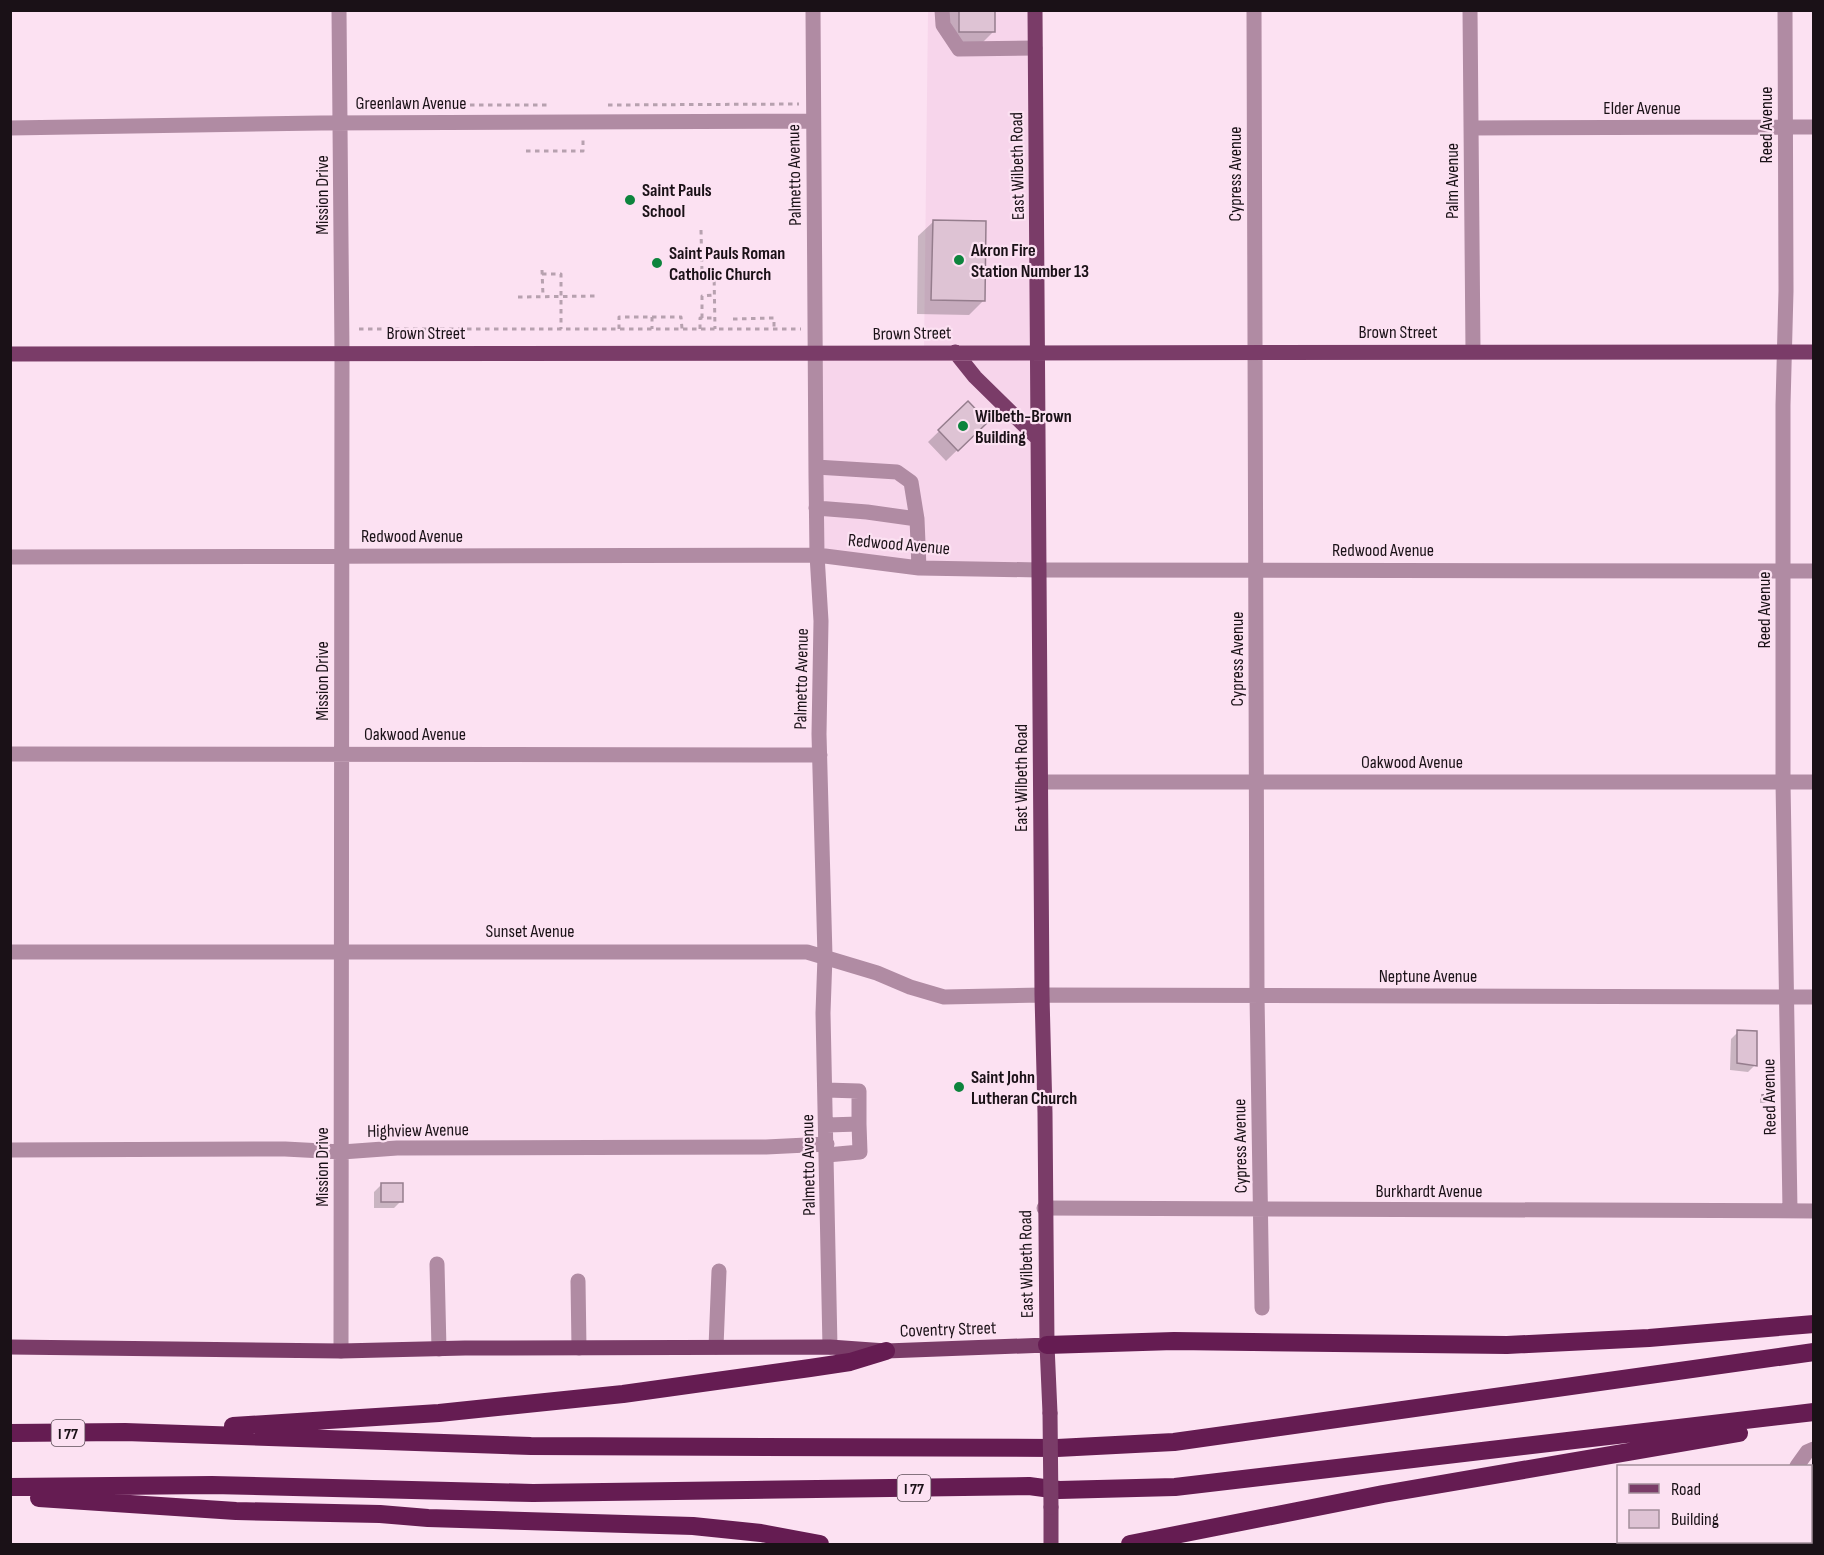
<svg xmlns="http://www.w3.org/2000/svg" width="1824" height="1555" font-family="'Sofia Sans Condensed',sans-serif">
	<rect width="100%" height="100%" fill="#fce1f2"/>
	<path fill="#f7d5eb" d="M 928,11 L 1035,11 L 1039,570 L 817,555 L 814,352 L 924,352 Z"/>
	<path fill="#0003" d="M 948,10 L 994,10 L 994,31 L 983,42 L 948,42 Z
		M 933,222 L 984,300 L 969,315 L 917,314 L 918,236 Z
		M 968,403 L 986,422 L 946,461 L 928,442 Z
		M 1738,1032 L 1755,1065 L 1748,1072 L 1730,1070 L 1731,1039 Z
		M 1763,1096 L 1768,1100 L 1765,1103 L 1760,1103 L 1760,1099 Z
		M 381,1185 L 401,1201 L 394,1208 L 374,1208 L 374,1192 Z"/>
	<path fill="#dec3d4" stroke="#957d8d" stroke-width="1.5" d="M 959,10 L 995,10 L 995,32 L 959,32 Z
		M 933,220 L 986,221 L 985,301 L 931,300 Z
		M 968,401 L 988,422 L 958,451 L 938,430 Z
		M 1737,1030 L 1757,1031 L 1757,1066 L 1737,1063 Z
		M 1769,1094 L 1769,1100 L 1763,1100 L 1762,1095 Z
		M 381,1183 L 403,1183 L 403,1202 L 381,1202 Z"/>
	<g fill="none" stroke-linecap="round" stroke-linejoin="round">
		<path stroke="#b7a1af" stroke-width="3" stroke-dasharray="4.5 4.5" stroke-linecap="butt" d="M 425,105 L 548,105
			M 608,105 L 799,104
			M 526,151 L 583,151 L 583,137
			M 701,230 L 702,272 L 714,272 L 715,329
			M 542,270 L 543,296
			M 542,274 L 561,274 L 561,329
			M 518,297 L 599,296
			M 652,317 L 652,329
			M 702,318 L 702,296 L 714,295
			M 733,319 L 774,318 L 774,329
			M 359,329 L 801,329
			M 619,329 L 619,317 L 681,317 L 682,329
			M 700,329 L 700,318 L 714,318"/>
		<path stroke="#b08ba3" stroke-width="15" d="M 339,10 L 342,353 L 341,1351
			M 813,10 L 816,476 L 817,555 L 821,621 L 819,734 L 825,956 L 823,1013 L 830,1347
			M 942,10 L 943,25 L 959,49 L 1035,48
			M 1254,10 L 1257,995 L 1262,1308
			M 1470,10 L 1473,351
			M 1785,10 L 1786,291 L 1783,405 L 1783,782 L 1790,1210
			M 10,128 L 321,123 L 813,121
			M 1471,128 L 1814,127
			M 816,467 L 897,472 L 911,482 L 917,519 L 919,568
			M 816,508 L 867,512 L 917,519
			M 10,557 L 817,555 L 919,568 L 1039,570 L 1814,571
			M 10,754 L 820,755
			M 1041,782 L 1814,782
			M 10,952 L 807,952 L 877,973 L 910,987 L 944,997 L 1042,995 L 1814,997
			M 826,1090 L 859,1091 L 859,1124 L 827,1125
			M 10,1150 L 285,1149 L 342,1152 L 397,1148 L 766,1147 L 827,1144
			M 827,1155 L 860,1152 L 859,1124
			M 1044,1208 L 1814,1211
			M 437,1264 L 439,1349
			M 578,1281 L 579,1348
			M 716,1347 L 719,1271
			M 1797,1466 L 1807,1452 L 1814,1449
			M 1795,1542 L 1795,1544"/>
		<path stroke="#7a3c68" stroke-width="15" d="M 1035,10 L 1042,995 L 1045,1113 L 1047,1345 L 1050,1413
			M 955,352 L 975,377 L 1038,439
			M 10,354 L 1814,352
			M 10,1347 L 341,1351 L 465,1348 L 830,1347 L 886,1351 L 1047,1345
			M 1051,1507 L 1051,1544"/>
		<path stroke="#651c52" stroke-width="18" d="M 1047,1345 L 1174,1341 L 1507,1345 L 1649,1338 L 1814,1324
			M 233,1426 L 439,1413 L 623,1394 L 810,1368 L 850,1362 L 886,1351
			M 10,1433 L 125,1432 L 531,1446 L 1057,1448 L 1174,1442 L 1814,1352
			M 10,1487 L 212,1485 L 533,1493 L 1029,1486 L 1059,1490 L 1175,1487 L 1814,1412
			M 39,1498 L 236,1511 L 380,1514 L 428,1518 L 693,1526 L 761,1533 L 820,1544
			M 1130,1544 L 1383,1494 L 1739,1433"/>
		<path stroke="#7a3c68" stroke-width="15" d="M 1050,1413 L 1051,1507"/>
	</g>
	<g fill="#0d843d" stroke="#fce1f2" stroke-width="2">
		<circle cx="630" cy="200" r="6"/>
		<circle cx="959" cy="260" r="6"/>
		<circle cx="657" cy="263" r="6"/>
		<circle cx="963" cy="426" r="6"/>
		<circle cx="959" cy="1087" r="6"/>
	</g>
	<g text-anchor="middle" stroke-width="4.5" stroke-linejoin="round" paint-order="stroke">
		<g fill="#fce1f2" stroke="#5e4f59" stroke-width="1.5">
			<rect x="51.5" y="1420" width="33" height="26" rx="4.5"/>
			<rect x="897.5" y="1475" width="33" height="26" rx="4.5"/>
		</g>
		<g font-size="16" font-weight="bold" fill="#1a1117">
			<text x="68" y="1439">I 77</text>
			<text x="914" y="1494">I 77</text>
		</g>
		<g font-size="18" fill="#1a1117" stroke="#fce1f2">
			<text x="411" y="109">Greenlawn Avenue</text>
			<text x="1642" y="114">Elder Avenue</text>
			<text transform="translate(1766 125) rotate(-90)" y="6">Reed Avenue</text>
			<text transform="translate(1017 166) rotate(-91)" y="6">East Wilbeth Road</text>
			<text transform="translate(1235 174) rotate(-90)" y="6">Cypress Avenue</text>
			<text transform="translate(794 175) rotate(-91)" y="6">Palmetto Avenue</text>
			<text transform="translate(1452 181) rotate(-90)" y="6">Palm Avenue</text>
			<text transform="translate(322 195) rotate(-90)" y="6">Mission Drive</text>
			<text x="1398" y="338">Brown Street</text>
			<text x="426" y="339">Brown Street</text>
			<text transform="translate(912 333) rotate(-1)" y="6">Brown Street</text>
			<text x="412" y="542">Redwood Avenue</text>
			<text transform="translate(899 544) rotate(5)" y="6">Redwood Avenue</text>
			<text x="1383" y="556">Redwood Avenue</text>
			<text transform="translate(1764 610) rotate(-90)" y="6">Reed Avenue</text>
			<text transform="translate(1237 659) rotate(-90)" y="6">Cypress Avenue</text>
			<text transform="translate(801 679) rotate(-89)" y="6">Palmetto Avenue</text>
			<text transform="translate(322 681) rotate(-90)" y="6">Mission Drive</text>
			<text x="415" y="740">Oakwood Avenue</text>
			<text x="1412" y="768">Oakwood Avenue</text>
			<text transform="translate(1021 778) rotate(-90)" y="6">East Wilbeth Road</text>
			<text x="530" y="937">Sunset Avenue</text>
			<text x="1428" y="982">Neptune Avenue</text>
			<text transform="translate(1769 1097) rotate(-91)" y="6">Reed Avenue</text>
			<text transform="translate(418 1130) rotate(-1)" y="6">Highview Avenue</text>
			<text transform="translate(1240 1146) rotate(-91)" y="6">Cypress Avenue</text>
			<text transform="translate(808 1165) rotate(-91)" y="6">Palmetto Avenue</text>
			<text transform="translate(322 1167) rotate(-90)" y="6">Mission Drive</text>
			<text x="1429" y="1197">Burkhardt Avenue</text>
			<text transform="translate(1026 1264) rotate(-91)" y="6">East Wilbeth Road</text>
			<text transform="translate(948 1329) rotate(-2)" y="6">Coventry Street</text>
		</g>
		<g font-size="18" font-weight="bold" fill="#1a1117" stroke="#fce1f2" text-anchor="start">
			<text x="642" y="196">Saint Pauls<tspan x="642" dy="21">School</tspan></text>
			<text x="971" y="256">Akron Fire<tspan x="971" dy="21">Station Number 13</tspan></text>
			<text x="669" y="259">Saint Pauls Roman<tspan x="669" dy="21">Catholic Church</tspan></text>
			<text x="975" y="422">Wilbeth-Brown<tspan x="975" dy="21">Building</tspan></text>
			<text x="971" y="1083">Saint John<tspan x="971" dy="21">Lutheran Church</tspan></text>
		</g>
	</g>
	<rect width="1824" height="1555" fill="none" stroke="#1a1117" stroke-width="24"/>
	<rect x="1617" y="1465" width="195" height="78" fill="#fce1f2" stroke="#a28e9a" stroke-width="1.5"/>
	<rect x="1629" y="1484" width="30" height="9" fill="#7a3c68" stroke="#a28e9a" stroke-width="1.5"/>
	<text x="1671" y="1495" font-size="18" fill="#1a1117">Road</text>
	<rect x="1629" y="1510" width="30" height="18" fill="#dec3d4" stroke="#a28e9a" stroke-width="1.5"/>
	<text x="1671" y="1525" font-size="18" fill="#1a1117">Building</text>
</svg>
